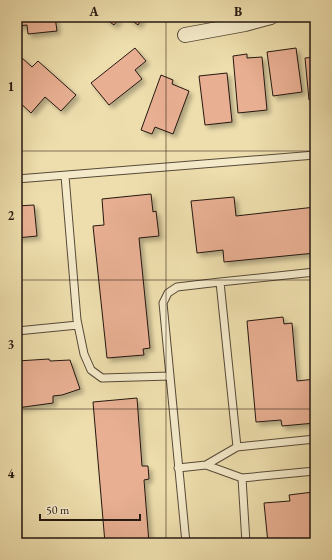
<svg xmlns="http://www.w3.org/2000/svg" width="332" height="560" font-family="'EB Garamond',serif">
	<defs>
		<filter id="shadow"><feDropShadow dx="3.5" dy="3.5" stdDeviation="2" flood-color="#0004"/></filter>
	</defs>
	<rect width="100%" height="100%" fill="#eedead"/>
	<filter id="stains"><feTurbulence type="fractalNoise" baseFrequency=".005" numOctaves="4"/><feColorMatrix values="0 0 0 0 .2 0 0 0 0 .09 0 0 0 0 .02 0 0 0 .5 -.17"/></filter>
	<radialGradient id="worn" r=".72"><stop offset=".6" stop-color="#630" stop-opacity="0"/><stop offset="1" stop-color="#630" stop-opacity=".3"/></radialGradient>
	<path fill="#e8af92" stroke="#251810" filter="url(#shadow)" d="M 17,17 L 55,17 L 57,31 L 28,34 L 27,25 L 17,26 Z
		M 103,17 L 120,17 L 114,25 Z
		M 127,17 L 143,17 L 138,25 Z
		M 135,48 L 146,61 L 135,70 L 142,79 L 109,105 L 91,83 Z
		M 296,48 L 302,92 L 273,96 L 267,52 Z
		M 247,54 L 247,58 L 262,57 L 267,110 L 238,113 L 233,56 Z
		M 21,57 L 32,67 L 38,61 L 76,95 L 61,111 L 45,97 L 31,113 L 17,100 L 17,85 L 22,80 L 17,75 L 17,62 Z
		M 315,57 L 315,99 L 309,100 L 305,58 Z
		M 227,73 L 232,122 L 205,125 L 199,76 Z
		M 161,75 L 173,80 L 172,84 L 189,91 L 173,134 L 155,127 L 152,134 L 141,130 Z
		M 151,194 L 153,212 L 156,211 L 159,236 L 139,238 L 150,348 L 143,349 L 144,355 L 107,358 L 93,226 L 104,225 L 102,199 Z
		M 234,197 L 236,216 L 315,207 L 315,253 L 224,262 L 223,250 L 197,253 L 191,201 Z
		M 34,205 L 37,236 L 17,238 L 17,206 Z
		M 283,317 L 284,324 L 292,323 L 297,381 L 315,379 L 315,423 L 282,426 L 281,420 L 256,422 L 247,321 Z
		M 49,359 L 50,361 L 70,360 L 80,389 L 62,395 L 53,396 L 53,403 L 17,408 L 17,361 Z
		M 137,398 L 142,466 L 148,466 L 149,479 L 144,480 L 149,543 L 105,543 L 93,402 Z
		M 313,492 L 313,495 L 315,494 L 315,539 L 312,539 L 312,543 L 268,543 L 264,503 L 290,501 L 289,495 Z"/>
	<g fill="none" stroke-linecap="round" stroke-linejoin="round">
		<defs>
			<path id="service" d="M 65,176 L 77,320 L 84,354 L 91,370 L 102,378 L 170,376
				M 17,179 L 315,155
				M 17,331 L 78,325
				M 315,439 L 237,447 L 206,465 L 242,478 L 315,471
				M 237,447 L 220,282 L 315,272
				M 178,468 L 206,465
				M 242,478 L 246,543
				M 186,543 L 163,303 L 168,293 L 177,287 L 220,282"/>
			<path id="minor" d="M 185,35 L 245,24 L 271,17"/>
		</defs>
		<use href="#service" stroke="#574a37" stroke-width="9"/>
		<use href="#minor" stroke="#574a37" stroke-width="16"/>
		<use href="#service" stroke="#f4eaca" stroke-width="7"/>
		<use href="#minor" stroke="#f4eaca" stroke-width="14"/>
	</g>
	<path fill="none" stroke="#251810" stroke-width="1" stroke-opacity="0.55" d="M 166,17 L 166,543M 17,151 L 315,151M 17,280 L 315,280M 17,409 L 315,409"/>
	<rect width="332" height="560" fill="none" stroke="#eedead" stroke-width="44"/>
	<path d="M40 514v6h100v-6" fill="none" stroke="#251810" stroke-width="2"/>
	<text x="46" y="514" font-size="12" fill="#251810" stroke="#f4eaca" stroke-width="3" paint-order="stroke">50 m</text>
	<rect x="22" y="22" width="288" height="516" fill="none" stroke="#251810" stroke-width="1.5"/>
	<g font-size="13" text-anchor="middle" font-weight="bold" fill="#251810">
		<text x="94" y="16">A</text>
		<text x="238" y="16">B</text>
		<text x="11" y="91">1</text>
		<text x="11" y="220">2</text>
		<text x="11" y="349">3</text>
		<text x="11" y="478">4</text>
	</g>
	<rect width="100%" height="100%" filter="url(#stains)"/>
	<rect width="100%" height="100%" fill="url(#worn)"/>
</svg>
